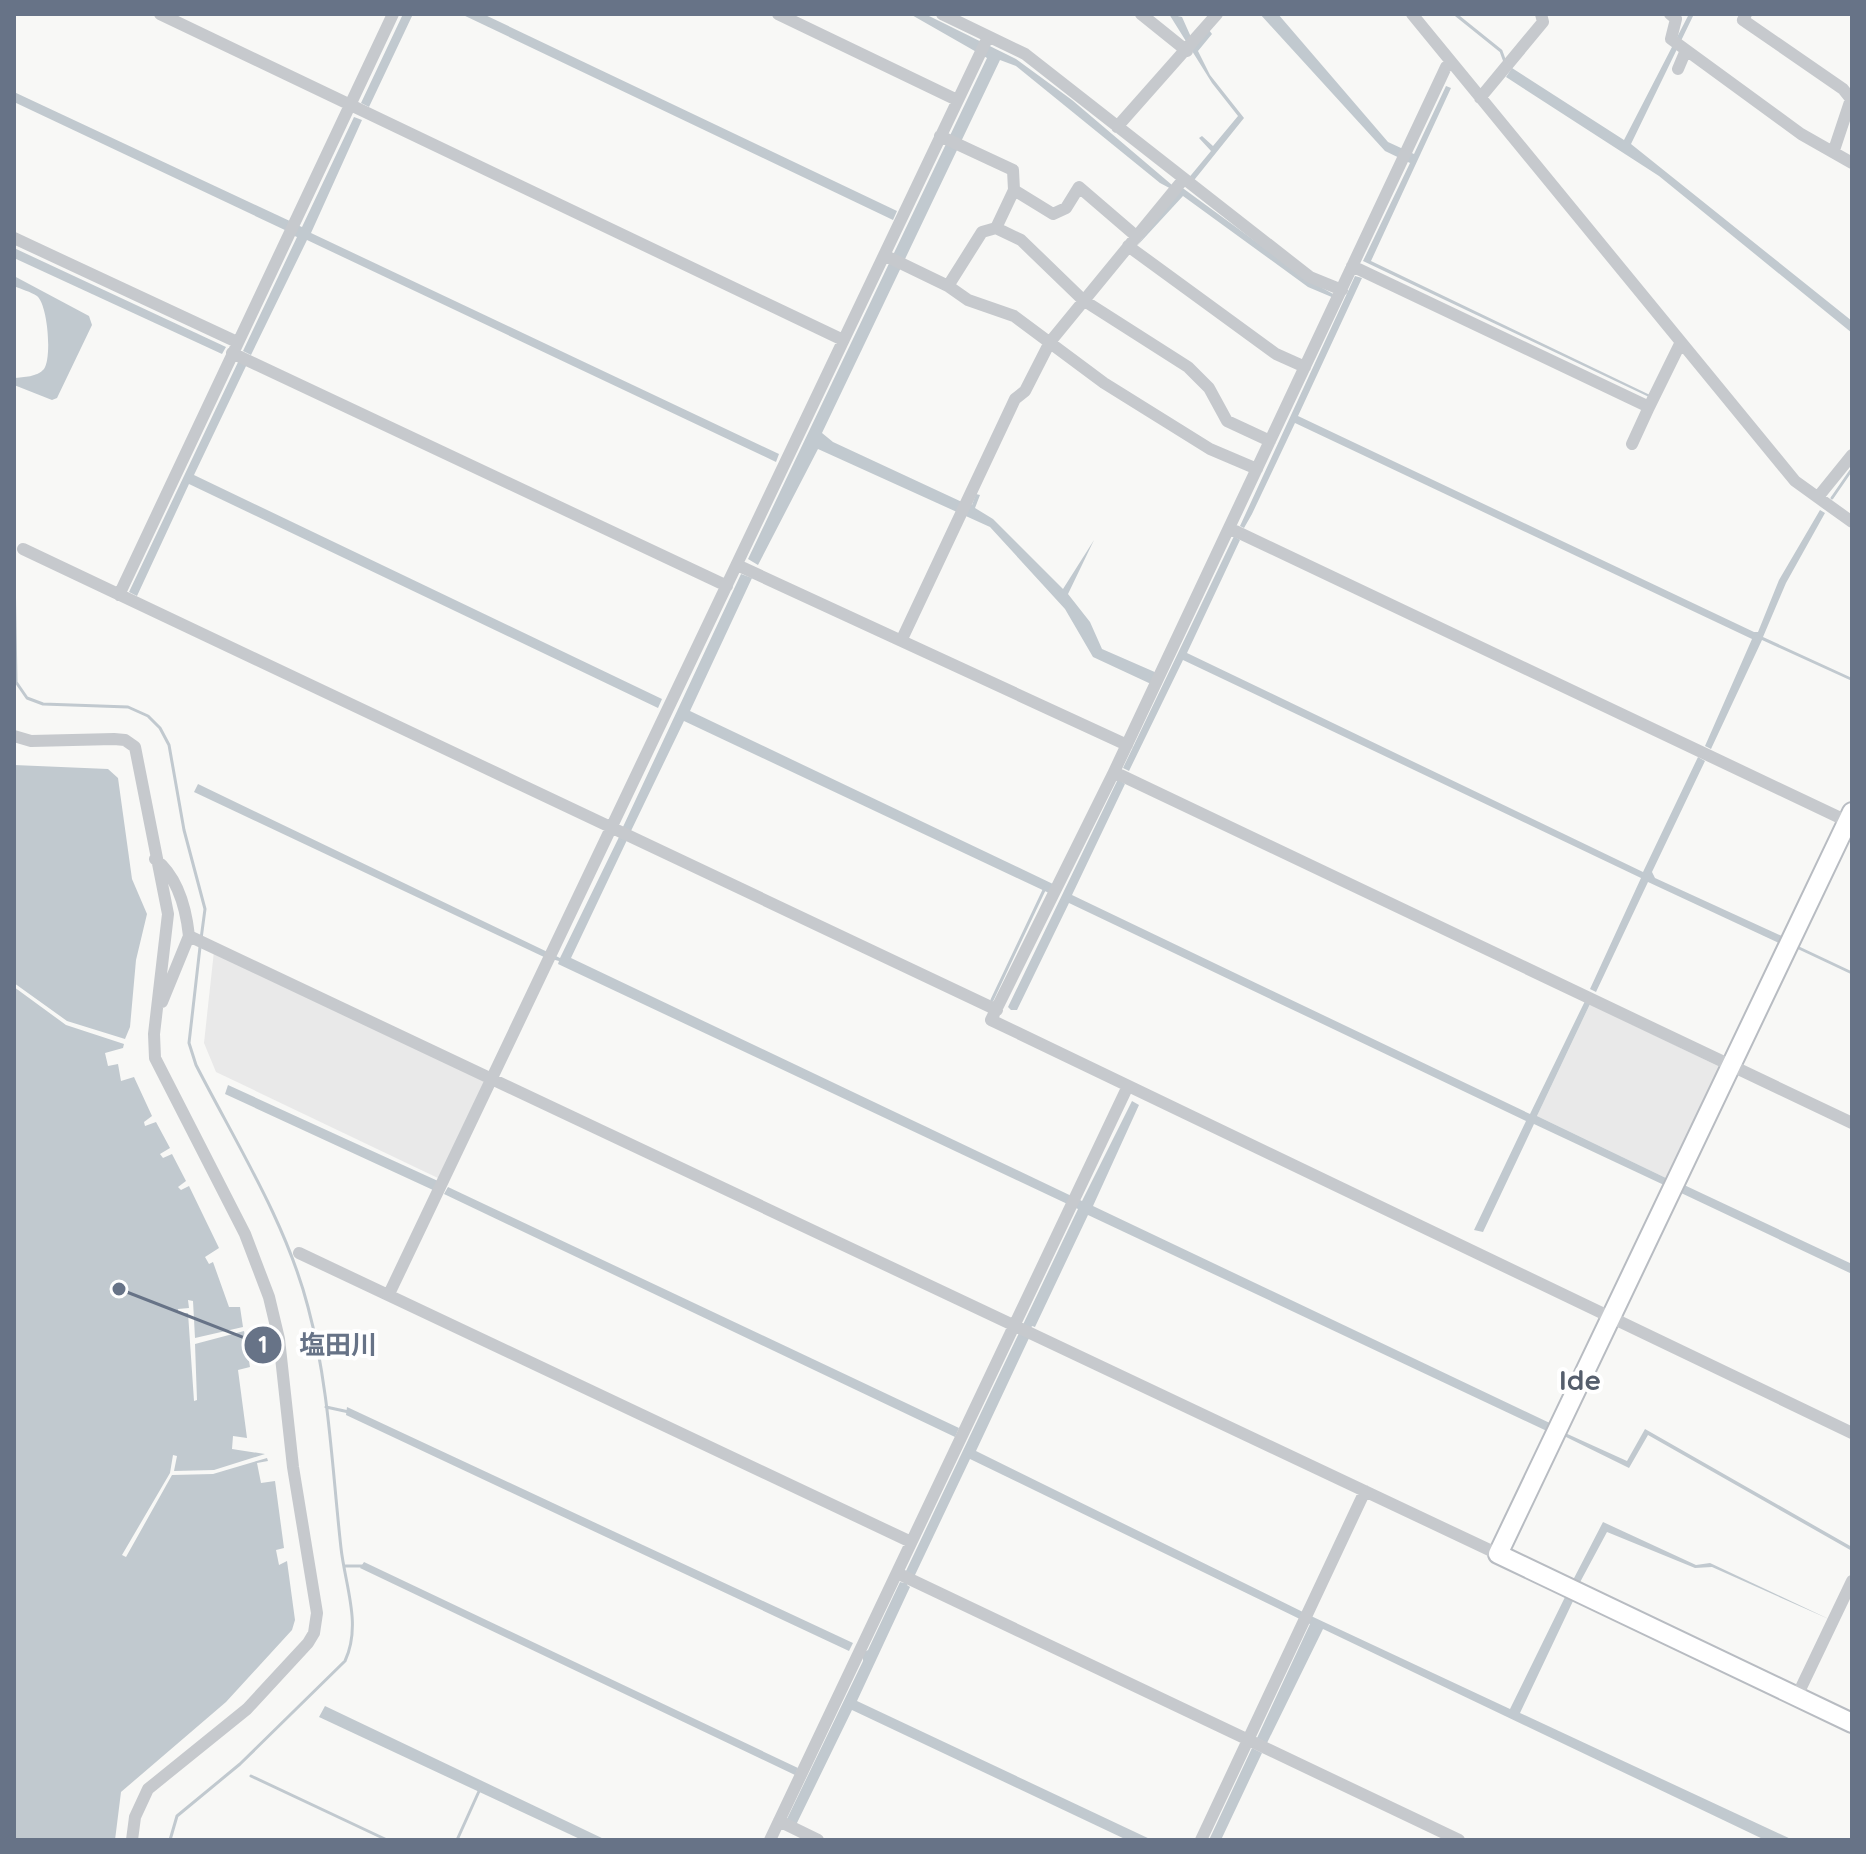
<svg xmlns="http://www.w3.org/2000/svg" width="1866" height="1854" font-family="Quicksand,'Noto Sans JP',sans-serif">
	<rect width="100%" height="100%" fill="#f8f8f6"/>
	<path fill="#e9e9e9" d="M 214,951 L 487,1081 L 440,1179 L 216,1072 L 204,1043 Z
		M 1590,1004 L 1722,1068 L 1668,1179 L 1537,1116 Z"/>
	<path fill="#c1c9cf" d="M 403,14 L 413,14 L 369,107 L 361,103 Z
		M 461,14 L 483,14 L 897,211 L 893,220 Z
		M 910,14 L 925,14 L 1016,59 L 1072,100 L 1172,185 L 1184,189 L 1308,280 L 1335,295 L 1334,298 L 1308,287 L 1183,196 L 1136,247 L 1177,192 L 1160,183 L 1016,66 L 1000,60 L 822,433 L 833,442 L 962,502 L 972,505 L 976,494 L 980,495 L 975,508 L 993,519 L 1063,589 L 1094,540 L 1068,594 L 1090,622 L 1102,649 L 1157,673 L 1151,684 L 1093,657 L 1065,609 L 990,527 L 818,449 L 758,565 L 748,559 L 987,58 Z
		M 1169,14 L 1182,17 L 1195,46 L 1209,30 L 1212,34 L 1198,51 L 1210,75 L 1244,118 L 1191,184 L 1187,180 L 1211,151 L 1199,138 L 1202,136 L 1213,146 L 1238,116 L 1212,83 Z
		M 1260,14 L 1278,14 L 1388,142 L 1414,154 L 1446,86 L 1451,88 L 1371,261 L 1650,395 L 1649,397 L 1363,261 L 1410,163 L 1385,151 Z
		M 1689,14 L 1694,14 L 1631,144 L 1852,321 L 1852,333 L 1659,176 L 1506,77 L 1512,68 L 1624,140 Z
		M 14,92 L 292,222 L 287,231 L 14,102 Z
		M 354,117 L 362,120 L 311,233 L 779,454 L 776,462 L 307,240 L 251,355 L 243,351 L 297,237 L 292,235 L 297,225 L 302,227 Z
		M 14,248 L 226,347 L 222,354 L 14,258 Z
		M 14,276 L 89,316 L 92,325 L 57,398 L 52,400 L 14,385 L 14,378 C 24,377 37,377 44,369 C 52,358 48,305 37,296 C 31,292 21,289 14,286 Z
		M 1355,276 L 1362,278 L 1298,416 L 1754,632 L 1758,632 L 1779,580 L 1820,510 L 1825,513 L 1786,583 L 1763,637 L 1852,678 L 1852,681 L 1762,640 L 1711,749 L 1705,746 L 1752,639 L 1295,423 L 1252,514 L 1244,528 L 1240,526 Z
		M 239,360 L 247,364 L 194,475 L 662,699 L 658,708 L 189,484 L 137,596 L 129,592 Z
		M 1234,536 L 1240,540 L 1187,653 L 1643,872 L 1698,757 L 1705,761 L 1652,872 L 1655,878 L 1784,937 L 1781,944 L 1648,882 L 1596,992 L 1590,989 L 1641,878 L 1183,660 L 1129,771 L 1123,768 Z
		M 741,574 L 752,578 L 690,711 L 1053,884 L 1049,893 L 684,721 L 630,833 L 622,829 Z
		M 14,765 L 108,769 L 118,778 L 132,879 L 147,914 L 136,960 L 130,1027 L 125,1039 L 67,1021 L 14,983 Z
		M 1118,779 L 1125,784 L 1072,895 L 1530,1114 L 1585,1001 L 1590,1004 L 1537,1116 L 1668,1179 L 1664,1185 L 1534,1124 L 1483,1232 L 1474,1230 L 1526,1121 L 1069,903 L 1017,1010 L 1011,1010 L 1008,1007 Z
		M 198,784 L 560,958 L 619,837 L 627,840 L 571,958 L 1082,1201 L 1132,1101 L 1139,1105 L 1093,1206 L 1554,1425 L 1549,1432 L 1088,1215 L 1035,1327 L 1032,1326 L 1028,1334 L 1030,1336 L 976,1451 L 1311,1616 L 1510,1709 L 1566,1595 L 1574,1599 L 1520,1713 L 1793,1840 L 1765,1840 L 1323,1629 L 1267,1743 L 1257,1738 L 1310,1624 L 970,1459 L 915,1575 L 912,1575 L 907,1585 L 910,1587 L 857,1701 L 1152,1840 L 1127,1840 L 852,1710 L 796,1825 L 786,1821 L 863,1661 L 863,1653 L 868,1650 L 900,1582 L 904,1583 L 909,1573 L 906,1571 C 965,1446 1020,1331 1078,1209 L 558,964 L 559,961 L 544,957 L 194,792 Z
		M 14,987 L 66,1025 L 124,1044 L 123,1048 L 105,1053 L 108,1066 L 118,1064 L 121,1081 L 134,1077 L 152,1116 L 144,1122 L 145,1126 L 156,1122 L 170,1148 L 160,1154 L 163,1158 L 172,1154 L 186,1181 L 178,1187 L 181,1190 L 189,1186 L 219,1248 L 205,1257 L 209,1264 L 213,1262 L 229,1307 L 240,1307 L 243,1327 L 195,1338 L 193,1301 L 188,1300 L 189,1308 L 178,1309 L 178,1313 L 188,1313 L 194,1401 L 197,1400 L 195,1344 L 244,1331 L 250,1367 L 238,1370 L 247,1438 L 233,1436 L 232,1449 L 265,1454 L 214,1470 L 174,1471 L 177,1456 L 173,1455 L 170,1473 L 122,1555 L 126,1557 L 172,1475 L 213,1474 L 267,1458 L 268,1461 L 257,1463 L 261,1483 L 275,1481 L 284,1548 L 276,1550 L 279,1565 L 287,1561 L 295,1620 L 292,1630 L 226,1702 L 121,1792 L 115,1840 L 14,1840 Z
		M 228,1085 L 438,1181 L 433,1190 L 225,1094 Z
		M 1682,1184 L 1852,1264 L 1852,1274 L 1679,1192 Z
		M 448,1187 L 959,1428 L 955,1437 L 444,1194 Z
		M 347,1407 L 853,1643 L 849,1651 L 346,1415 Z
		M 1645,1429 L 1852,1547 L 1852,1551 L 1648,1435 L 1629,1468 L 1562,1435 L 1563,1432 L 1627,1461 Z
		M 1603,1522 L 1696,1565 L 1710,1563 L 1831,1620 L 1712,1567 L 1695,1568 L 1607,1532 L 1578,1586 L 1572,1582 Z
		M 364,1562 L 798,1768 L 795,1775 L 360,1568 Z
		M 325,1706 L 606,1840 L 582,1840 L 319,1717 Z
		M 1252,1748 L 1262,1753 L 1221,1840 L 1209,1840 Z"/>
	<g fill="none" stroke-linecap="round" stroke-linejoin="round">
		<path stroke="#c1c9cf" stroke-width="3" d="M 1455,14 L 1501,51 L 1505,62
			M 1832,498 L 1852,469
			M 14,568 L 16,682 L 27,698 L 43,704 L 128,707 L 148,716 L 160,728 L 169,745 L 184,830 L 205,909 L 201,939
			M 1799,948 L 1852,973
			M 992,1000 L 1045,888
			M 326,1407 L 349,1412
			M 345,1566 L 365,1566
			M 251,1776 L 387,1840
			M 170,1840 L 177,1816 L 240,1764 L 345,1661 C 362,1625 345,1585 341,1548 C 332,1468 329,1385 308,1307 C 286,1222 236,1143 196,1065 L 189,1043 L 200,947
			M 457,1840 L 480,1789"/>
		<defs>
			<path id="secondary" d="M 1852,812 L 1498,1554 L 1852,1723"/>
		</defs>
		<use href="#secondary" stroke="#b8bcc2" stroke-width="22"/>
		<path stroke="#c6c9cd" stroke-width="12" d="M 160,14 L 843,340
			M 778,14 L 957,100
			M 942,14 L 1025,54 L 1310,277 L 1342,290
			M 1141,14 L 1187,51
			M 1412,14 L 1795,481 L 1852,522
			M 1670,14 L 1676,19 L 1671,39 L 1801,134 L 1852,163
			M 1746,14 L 1743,20 L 1843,89 L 1851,99 L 1834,150
			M 1452,63 L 1446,67 L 1114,772 L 991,1020 L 1852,1433
			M 1678,69 L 1686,50
			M 1480,98 L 1543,22 L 1541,14
			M 1117,127 L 1217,14
			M 940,136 L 1013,170 L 1014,190 L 1053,214 L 1066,208 L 1079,187 L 1136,236
			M 996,228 L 1021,240 L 1083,300 L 1188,367 L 1209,388 L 1227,421 L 1270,441
			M 14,238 L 237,342
			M 1128,246 L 1276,354 L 1305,367
			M 884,255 L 948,286 L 968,300 L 1014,316 L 1104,383 L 1210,449 L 1257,469
			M 1352,266 L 1649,407 L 1680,344
			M 948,286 L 982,232 L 996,228 L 1014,190
			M 232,353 L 727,586
			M 1632,444 L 1649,407
			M 1818,497 L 1852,455
			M 1229,528 L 1851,823
			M 23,549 L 997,1010
			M 737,565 L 1127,745
			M 119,595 L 393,14
			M 902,639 L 1015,399 L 1025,391 L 1050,342 L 1182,181
			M 14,736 L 31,741 L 114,739 L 125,740 L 135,747 L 168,914 L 154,1034 L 155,1058 L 245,1234 L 269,1297 L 279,1339 L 293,1467 L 317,1613 L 314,1633 L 308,1643 L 247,1709 L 148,1789 L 135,1817 L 132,1840
			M 1114,772 L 1852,1123
			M 155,859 C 178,877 186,908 189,936 L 1498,1554
			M 162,1002 L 189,936
			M 299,1253 L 911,1542
			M 389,1294 L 988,37
			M 897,1573 L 1459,1840
			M 1797,1696 L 1852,1581
			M 779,1821 L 818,1840
			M 770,1840 L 1127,1088
			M 1201,1840 L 1365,1491"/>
		<use href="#secondary" stroke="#fff" stroke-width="18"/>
	</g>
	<g text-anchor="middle" stroke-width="8" stroke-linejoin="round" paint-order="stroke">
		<g font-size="28" font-weight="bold" fill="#555e6c" stroke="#fff">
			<text x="1580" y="1390">Ide</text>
		</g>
	</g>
	<path fill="none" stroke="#677387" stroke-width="3" d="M119 1289L263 1345"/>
	<g fill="#677387" stroke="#fff" stroke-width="3">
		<circle cx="119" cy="1289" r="8"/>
		<circle cx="263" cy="1345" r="20"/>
	</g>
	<g font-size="24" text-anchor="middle" font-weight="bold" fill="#fff">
		<text x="263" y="1353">1</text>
	</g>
	<g font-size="26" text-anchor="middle" font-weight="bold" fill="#677387" stroke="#fff" stroke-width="8" stroke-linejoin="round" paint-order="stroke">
		<text x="338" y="1354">塩田川</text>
	</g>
	<rect width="1866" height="1854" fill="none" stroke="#677387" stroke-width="32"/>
</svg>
